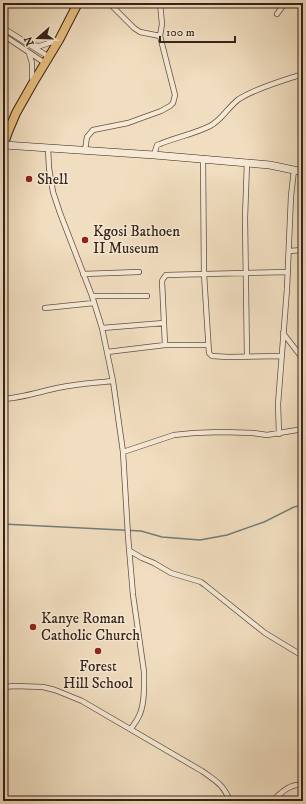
<svg xmlns="http://www.w3.org/2000/svg" width="306" height="804" font-family="'IM FELL DW Pica',serif">
	<rect width="100%" height="100%" fill="#f1dec0"/>
	<filter id="stains"><feTurbulence type="fractalNoise" baseFrequency=".005" numOctaves="4"/><feColorMatrix values="0 0 0 0 .2 0 0 0 0 .09 0 0 0 0 .02 0 0 0 .5 -.17"/></filter>
	<radialGradient id="worn" r=".72"><stop offset=".6" stop-color="#630" stop-opacity="0"/><stop offset="1" stop-color="#630" stop-opacity=".3"/></radialGradient>
	<g fill="none" stroke-linecap="round" stroke-linejoin="round">
		<path stroke="#727e78" stroke-width="1.5" d="M 3,524 L 141,531 L 162,537 L 200,540 L 227,535 L 264,522 L 294,507 L 303,505"/>
		<defs>
			<path id="street" d="M 109,3 L 134,28 L 140,32 L 160,36
				M 277,14 L 285,3
				M 3,28 L 49,57
				M 3,35 L 45,63
				M 30,45 L 40,46 L 58,40
				M 29,53 L 32,63 L 32,76 L 33,83
				M 48,148 L 49,168 L 53,192 L 60,213 L 92,296 L 102,328 L 113,381 L 123,452 L 128,536 L 133,595 L 144,672 C 144,686 145,706 138,718 C 136,722 133,725 131,729
				M 85,150 L 87,137 L 93,130 L 128,123 L 161,111 L 170,106 L 173,103 L 175,95 L 160,36 L 162,24 L 160,3
				M 154,155 L 157,145 L 160,144 C 177,137 194,134 210,126 C 222,120 228,107 239,99 C 256,88 284,80 303,74
				M 203,159 L 204,274 L 209,353 L 212,356 L 228,357 L 281,356
				M 247,162 L 245,218 L 247,357
				M 289,251 L 303,250
				M 83,274 L 139,272
				M 92,296 L 147,296
				M 45,308 L 94,303
				M 102,328 L 164,323
				M 283,333 L 303,359
				M 165,345 L 162,281 L 163,279 L 166,275 L 288,272
				M 107,352 L 165,345 L 208,345
				M 3,399 C 21,398 39,392 57,388 C 76,384 94,383 113,381
				M 279,434 L 278,404 L 287,289 L 291,196 L 294,170
				M 123,452 L 174,435 L 194,433 L 222,432 L 253,433 L 267,435 L 303,429
				M 130,551 L 142,558 L 154,563 L 171,573 L 201,582 L 205,585 L 265,633 L 303,656
				M 3,687 L 15,686 L 43,687 L 55,690 L 82,701 L 202,771 C 216,781 223,784 230,801
				M 272,801 C 281,793 290,783 303,785"/>
			<path id="secondary" d="M 4,145 L 154,155 L 270,165 L 303,172"/>
			<path id="highway" d="M 3,146 L 8,132 L 16,113 L 33,83 L 59,40 L 78,3"/>
		</defs>
		<use href="#street" stroke="#635144" stroke-width="6"/>
		<use href="#secondary" stroke="#34221a" stroke-width="8"/>
		<use href="#highway" stroke="#34221a" stroke-width="10"/>
		<use href="#street" stroke="#f6ead6" stroke-width="4.5"/>
		<use href="#secondary" stroke="#f6ead6" stroke-width="7"/>
		<use href="#highway" stroke="#e8bf80" stroke-width="8"/>
	</g>
	<g fill="#8f2418" stroke="#f6ead6" stroke-width="1.5">
		<circle cx="29" cy="179" r="4"/>
		<circle cx="85" cy="240" r="4"/>
		<circle cx="33" cy="627" r="4"/>
		<circle cx="98" cy="651" r="4"/>
	</g>
	<g text-anchor="middle" stroke-width="3" stroke-linejoin="round" paint-order="stroke">
		<g font-size="15" fill="#34221a" stroke="#f6ead6" text-anchor="start">
			<text x="37" y="184">Shell</text>
			<text x="93" y="236">Kgosi Bathoen<tspan x="93" dy="17">II Museum</tspan></text>
			<text x="41" y="623">Kanye Roman<tspan x="41" dy="17">Catholic Church</tspan></text>
			<text x="98" y="671" text-anchor="middle">Forest<tspan x="98" dy="17">Hill School</tspan></text>
		</g>
	</g>
	<rect width="306" height="804" fill="none" stroke="#f1dec0" stroke-width="16"/>
	<rect x="4" y="4" width="298" height="796" fill="none" stroke="#34221a" stroke-width="2"/>
	<rect x="8" y="8" width="290" height="788" fill="none" stroke="#34221a"/>
	<g transform="translate(38 38) rotate(250)" stroke="#f6ead6" stroke-width="3" paint-order="stroke">
	<path d="M0-3L7 15L0 10L-7 15Z" fill="#34221a"/>
	<text y="-6" font-size="11" font-weight="bold" text-anchor="middle" fill="#34221a">N</text>
	</g>
	<path d="M160 36v6h75v-6" fill="none" stroke="#34221a" stroke-width="2"/>
	<text x="166" y="36" font-size="12" fill="#34221a" stroke="#f6ead6" stroke-width="3" paint-order="stroke">100 m</text>
	<rect width="100%" height="100%" filter="url(#stains)"/>
	<rect width="100%" height="100%" fill="url(#worn)"/>
</svg>
